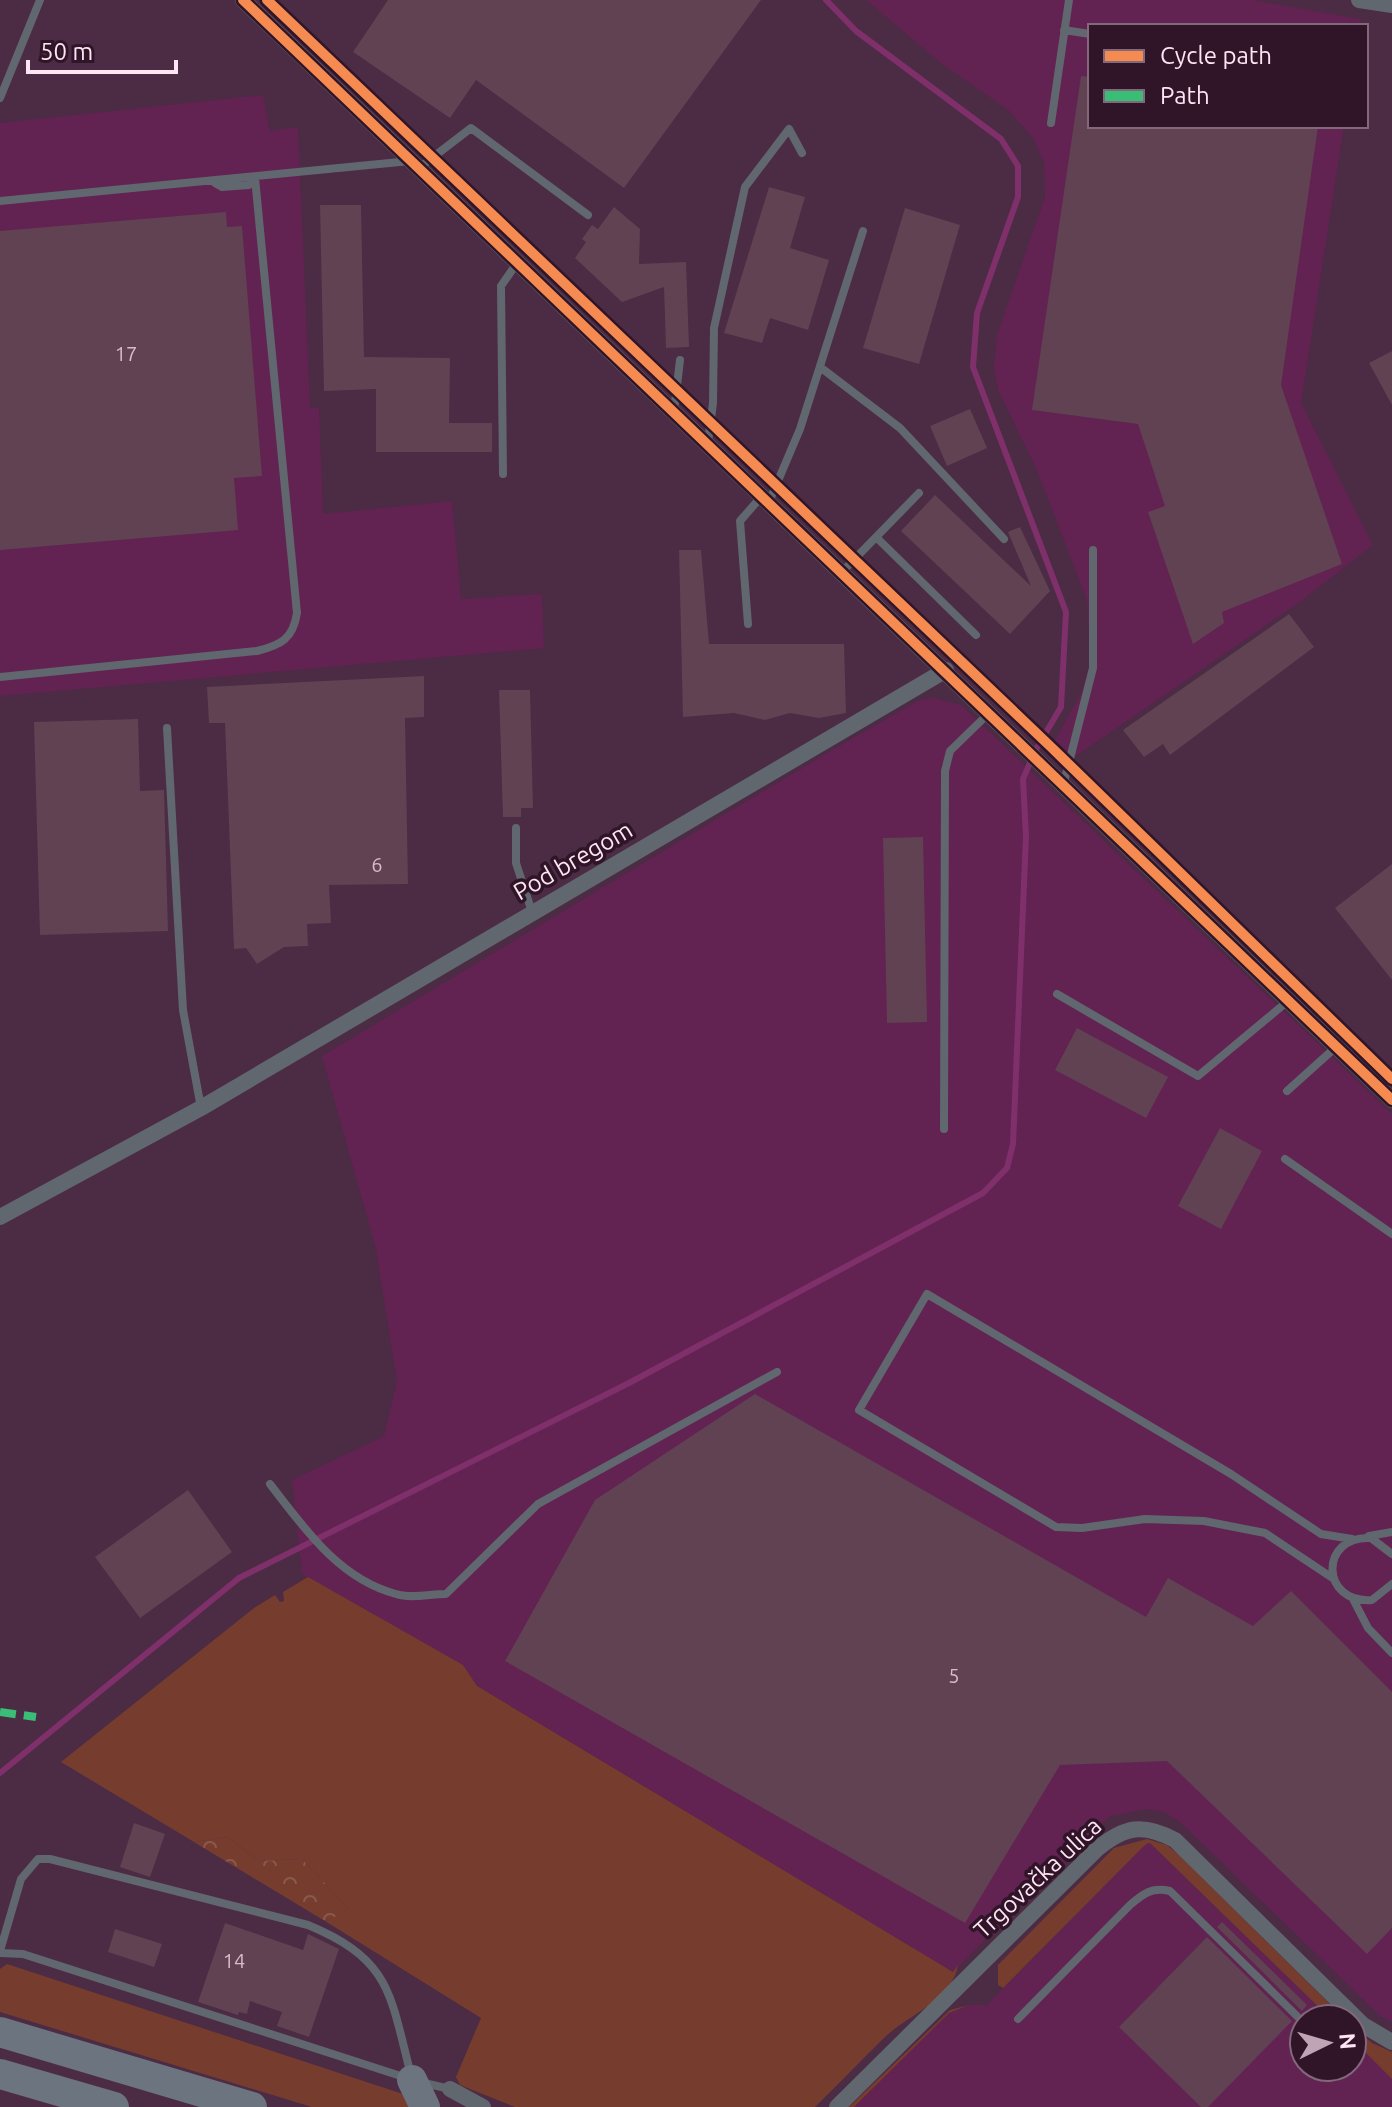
<svg xmlns="http://www.w3.org/2000/svg" width="1392" height="2107" font-family="Ubuntu,sans-serif">
	<defs>
		<pattern id="forest-crowns" width="20" height="18" patternUnits="userSpaceOnUse" patternTransform="scale(2)"><rect width="20" height="18" fill="#763d2f"/><path d="M2 6a3 3 0 1 1 6 0M12 15a3 3 0 1 1 6 0" fill="none" stroke="#8a594e"/></pattern>
	</defs>
	<rect width="100%" height="100%" fill="#4c2b44"/>
	<path fill="#622252" d="M 866,0 L 1252,0 L 1361,19 L 1360,26 L 1090,26 L 1090,126 L 1344,126 L 1301,403 L 1373,545 L 1297,604 L 1073,758 L 1053,743 L 1081,694 L 1090,663 L 1087,600 L 1036,468 L 998,390 L 994,367 L 997,335 L 1045,197 L 1044,163 L 1033,138 L 1008,110 L 941,63 Z
		M 263,95 L 270,131 L 298,127 L 310,408 L 319,408 L 323,514 L 452,501 L 461,599 L 542,594 L 544,648 L 0,696 L 0,123 Z
		M 932,698 L 961,705 L 1392,1114 L 1392,2022 L 1380,2016 L 1180,1822 L 1164,1812 L 1146,1809 L 1111,1816 L 1097,1827 L 953,1972 L 477,1686 L 463,1665 L 302,1574 L 292,1480 L 384,1436 L 397,1381 L 376,1249 L 322,1056 L 827,753 L 918,701 Z
		M 1150,1843 L 1331,2019 L 1304,2019 L 1304,2067 L 1352,2067 L 1352,2039 L 1392,2079 L 1392,2107 L 854,2107 L 949,2013 L 969,2005 L 987,2005 L 1146,1844 Z"/>
	<path fill="#763d2f" d="M 308,1577 L 463,1665 L 477,1686 L 953,1972 L 958,1965 C 952,2000 908,2015 885,2037 C 861,2060 839,2084 815,2107 L 515,2107 L 460,2085 L 456,2077 L 481,2018 L 325,1921 L 349,1909 L 302,1859 L 259,1861 L 228,1837 L 194,1842 L 61,1762 L 254,1608 L 275,1595 L 280,1602 L 284,1601 L 283,1592 Z
		M 1147,1839 L 1167,1845 L 1179,1855 L 1345,2019 L 1331,2019 L 1150,1843 L 1146,1844 L 1003,1988 L 998,1985 L 998,1965 L 1114,1848 Z
		M 7,1964 L 409,2096 L 415,2107 L 312,2107 L 0,2012 L 0,1969 Z
		M 969,2005 L 949,2013 L 854,2107 L 849,2107 L 950,2010 Z
		M 1352,2025 L 1372,2043 L 1392,2052 L 1392,2079 L 1352,2039 Z"/>
	<path fill="url(#forest-crowns)" d="M 228,1837 L 259,1861 L 302,1859 L 350,1910 L 325,1921 L 194,1842 Z"/>
	<g fill="none" stroke-linecap="round" stroke-linejoin="round">
		<path stroke="#7f306a" stroke-width="6" d="M 0,1773 L 239,1578 L 629,1383 L 983,1193 L 1007,1168 L 1013,1144 L 1026,836 L 1023,779 L 1035,751 L 1061,707 L 1066,612 L 973,367 L 977,313 L 1018,197 L 1018,166 L 1001,139 L 856,31 L 826,0"/>
	</g>
	<path fill="#604253" d="M 388,0 L 761,0 L 624,188 L 476,80 L 450,118 L 353,52 Z
		M 1081,76 L 1090,77 L 1090,126 L 1318,126 L 1281,385 L 1342,564 L 1222,612 L 1224,623 L 1193,644 L 1148,512 L 1165,506 L 1138,424 L 1032,410 Z
		M 769,187 L 805,197 L 790,248 L 829,260 L 808,330 L 770,318 L 762,343 L 724,333 Z
		M 320,205 L 361,205 L 364,357 L 450,358 L 449,423 L 492,423 L 492,452 L 376,452 L 376,389 L 324,391 Z
		M 614,207 L 640,229 L 639,264 L 686,262 L 689,347 L 666,348 L 664,287 L 622,302 L 575,258 L 586,242 L 582,239 L 592,225 L 598,229 Z
		M 905,208 L 960,225 L 919,364 L 863,348 Z
		M 226,212 L 227,227 L 242,226 L 262,476 L 234,478 L 238,530 L 0,550 L 0,231 Z
		M 1392,351 L 1392,405 L 1369,363 Z
		M 970,409 L 987,448 L 947,466 L 930,426 Z
		M 935,495 L 1031,586 L 1008,532 L 1020,527 L 1050,591 L 1010,634 L 901,531 Z
		M 679,550 L 701,550 L 709,644 L 844,644 L 846,713 L 819,718 L 790,713 L 765,720 L 734,713 L 683,717 Z
		M 1289,614 L 1314,647 L 1170,755 L 1163,744 L 1144,757 L 1123,730 Z
		M 424,676 L 424,717 L 405,718 L 408,884 L 329,885 L 331,923 L 307,924 L 308,946 L 284,947 L 257,964 L 246,948 L 234,949 L 225,723 L 209,723 L 207,687 Z
		M 499,690 L 530,690 L 533,808 L 521,808 L 521,817 L 503,817 Z
		M 138,719 L 140,791 L 164,790 L 168,931 L 40,935 L 34,722 Z
		M 923,837 L 927,1022 L 887,1023 L 883,838 Z
		M 1392,864 L 1392,980 L 1335,908 Z
		M 1077,1028 L 1168,1077 L 1146,1118 L 1055,1070 Z
		M 1220,1128 L 1262,1151 L 1221,1229 L 1178,1206 Z
		M 755,1394 L 1146,1617 L 1168,1578 L 1253,1626 L 1291,1591 L 1392,1692 L 1392,1928 L 1367,1954 L 1167,1761 L 1060,1765 L 965,1923 L 505,1661 L 595,1500 Z
		M 188,1490 L 232,1552 L 140,1618 L 95,1557 Z
		M 134,1823 L 165,1834 L 150,1877 L 120,1867 Z
		M 1222,1922 L 1307,2005 L 1302,2011 L 1217,1927 Z
		M 225,1923 L 303,1950 L 308,1934 L 339,1949 L 309,2037 L 277,2026 L 282,2012 L 250,2001 L 247,2014 L 239,2012 L 238,2015 L 198,2002 Z
		M 115,1929 L 162,1944 L 154,1967 L 108,1952 Z
		M 1207,1937 L 1292,2021 L 1208,2107 L 1201,2107 L 1119,2027 Z"/>
	<g fill="none" stroke-linecap="round" stroke-linejoin="round">
		<path stroke="#60676e" stroke-width="8" d="M 1064,30 L 1090,34
			M 0,98 L 40,0
			M 1051,123 L 1069,0
			M 419,168 L 471,128 L 588,215
			M 215,183 L 222,187 L 249,185 L 255,178
			M 0,201 L 410,161
			M 820,367 L 900,428 L 1004,539
			M 674,411 L 680,360
			M 708,442 L 713,403 L 714,328 L 745,187 L 789,129 L 802,153
			M 503,474 L 501,286 L 517,263
			M 769,502 L 800,429 L 863,231
			M 876,537 L 976,635
			M 842,572 L 919,493
			M 748,624 L 740,521 L 761,497
			M 0,677 L 257,651 C 281,645 293,639 297,613 L 255,178
			M 167,728 L 183,1010 L 201,1108
			M 1063,786 L 1093,668 L 1093,550
			M 516,828 L 516,863 L 532,912
			M 1057,994 L 1198,1076 L 1288,1001
			M 1287,1091 L 1336,1047
			M 944,1129 L 945,771 L 950,751 L 988,714
			M 1285,1159 L 1392,1234
			M 270,1484 C 304,1528 339,1579 396,1594 C 410,1599 431,1594 446,1594 L 538,1504 L 777,1372
			M 1369,1536 L 1392,1532
			M 1392,1554 L 1371,1538 C 1319,1535 1320,1604 1372,1600 L 1392,1584
			M 1334,1579 L 1265,1533 L 1204,1521 L 1145,1519 L 1082,1528 L 1056,1527 L 859,1410 L 927,1294 L 1231,1474 L 1321,1534 L 1352,1539
			M 1353,1599 L 1368,1628 L 1392,1653
			M 0,1951 L 21,1879 L 38,1859 L 50,1859 L 308,1925 C 392,1960 390,1995 411,2075
			M 0,1953 L 23,1954 L 407,2078
			M 1018,2019 L 1130,1905 C 1144,1893 1152,1887 1170,1891 L 1304,2023
			M 420,2082 L 450,2089"/>
		<path stroke="#60676e" stroke-width="16" d="M 243,0 L 1392,1100
			M 1359,0 L 1392,5
			M 0,1217 L 201,1108 L 946,670
			M 450,2089 L 483,2107
			M 837,2107 L 1097,1849 C 1125,1826 1143,1823 1175,1840 L 1363,2025 L 1392,2042"/>
		<path stroke="#6c7480" stroke-width="30" d="M 0,2032 L 252,2107
			M 0,2074 L 114,2107
			M 412,2080 L 425,2107"/>
		<path stroke="#3abd76" stroke-width="8" stroke-dasharray="16 8" stroke-linecap="butt" d="M 0,1712 L 36,1717"/>
		<defs>
			<path id="cycleway" d="M 243,0 L 1392,1100
				M 267,0 L 1050,746 L 1392,1079"/>
		</defs>
		<use href="#cycleway" stroke="#301528" stroke-width="15"/>
		<use href="#cycleway" stroke="#f68b52" stroke-width="10"/>
	</g>
	<g text-anchor="middle" stroke-width="7" stroke-linejoin="round" paint-order="stroke">
		<g font-size="20" fill="#d6bccc">
			<text x="126" y="361">17</text>
			<text x="377" y="872">6</text>
			<text x="954" y="1683">5</text>
			<text x="234" y="1968">14</text>
		</g>
		<g font-size="24" fill="#fde5f4" stroke="#301528">
			<text transform="translate(573 861) rotate(-30)" y="8">Pod bregom</text>
			<text transform="translate(1038 1878) rotate(-43)" y="8">Trgovačka ulica</text>
		</g>
	</g>
	<rect x="1088" y="24" width="280" height="104" fill="#301528" stroke="#82687a" stroke-width="2"/>
	<rect x="1104" y="50" width="40" height="12" fill="#f68b52" stroke="#82687a" stroke-width="2"/>
	<text x="1160" y="64" font-size="24" fill="#fde5f4">Cycle path</text>
	<rect x="1104" y="90" width="40" height="12" fill="#3abd76" stroke="#82687a" stroke-width="2"/>
	<text x="1160" y="104" font-size="24" fill="#fde5f4">Path</text>
	<g transform="translate(1328 2043) rotate(85)"><circle r="38" fill="#301528" stroke="#82687a" stroke-width="2"/>
	<path d="M0-6L14 30L0 20L-14 30Z" fill="#bfa4b6"/>
	<text y="-12" font-size="22" font-weight="bold" text-anchor="middle" fill="#fde5f4">N</text>
	</g>
	<path d="M28 60v12h148v-12" fill="none" stroke="#fde5f4" stroke-width="4"/>
	<text x="40" y="60" font-size="24" fill="#fde5f4" stroke="#301528" stroke-width="6" paint-order="stroke">50 m</text>
</svg>
